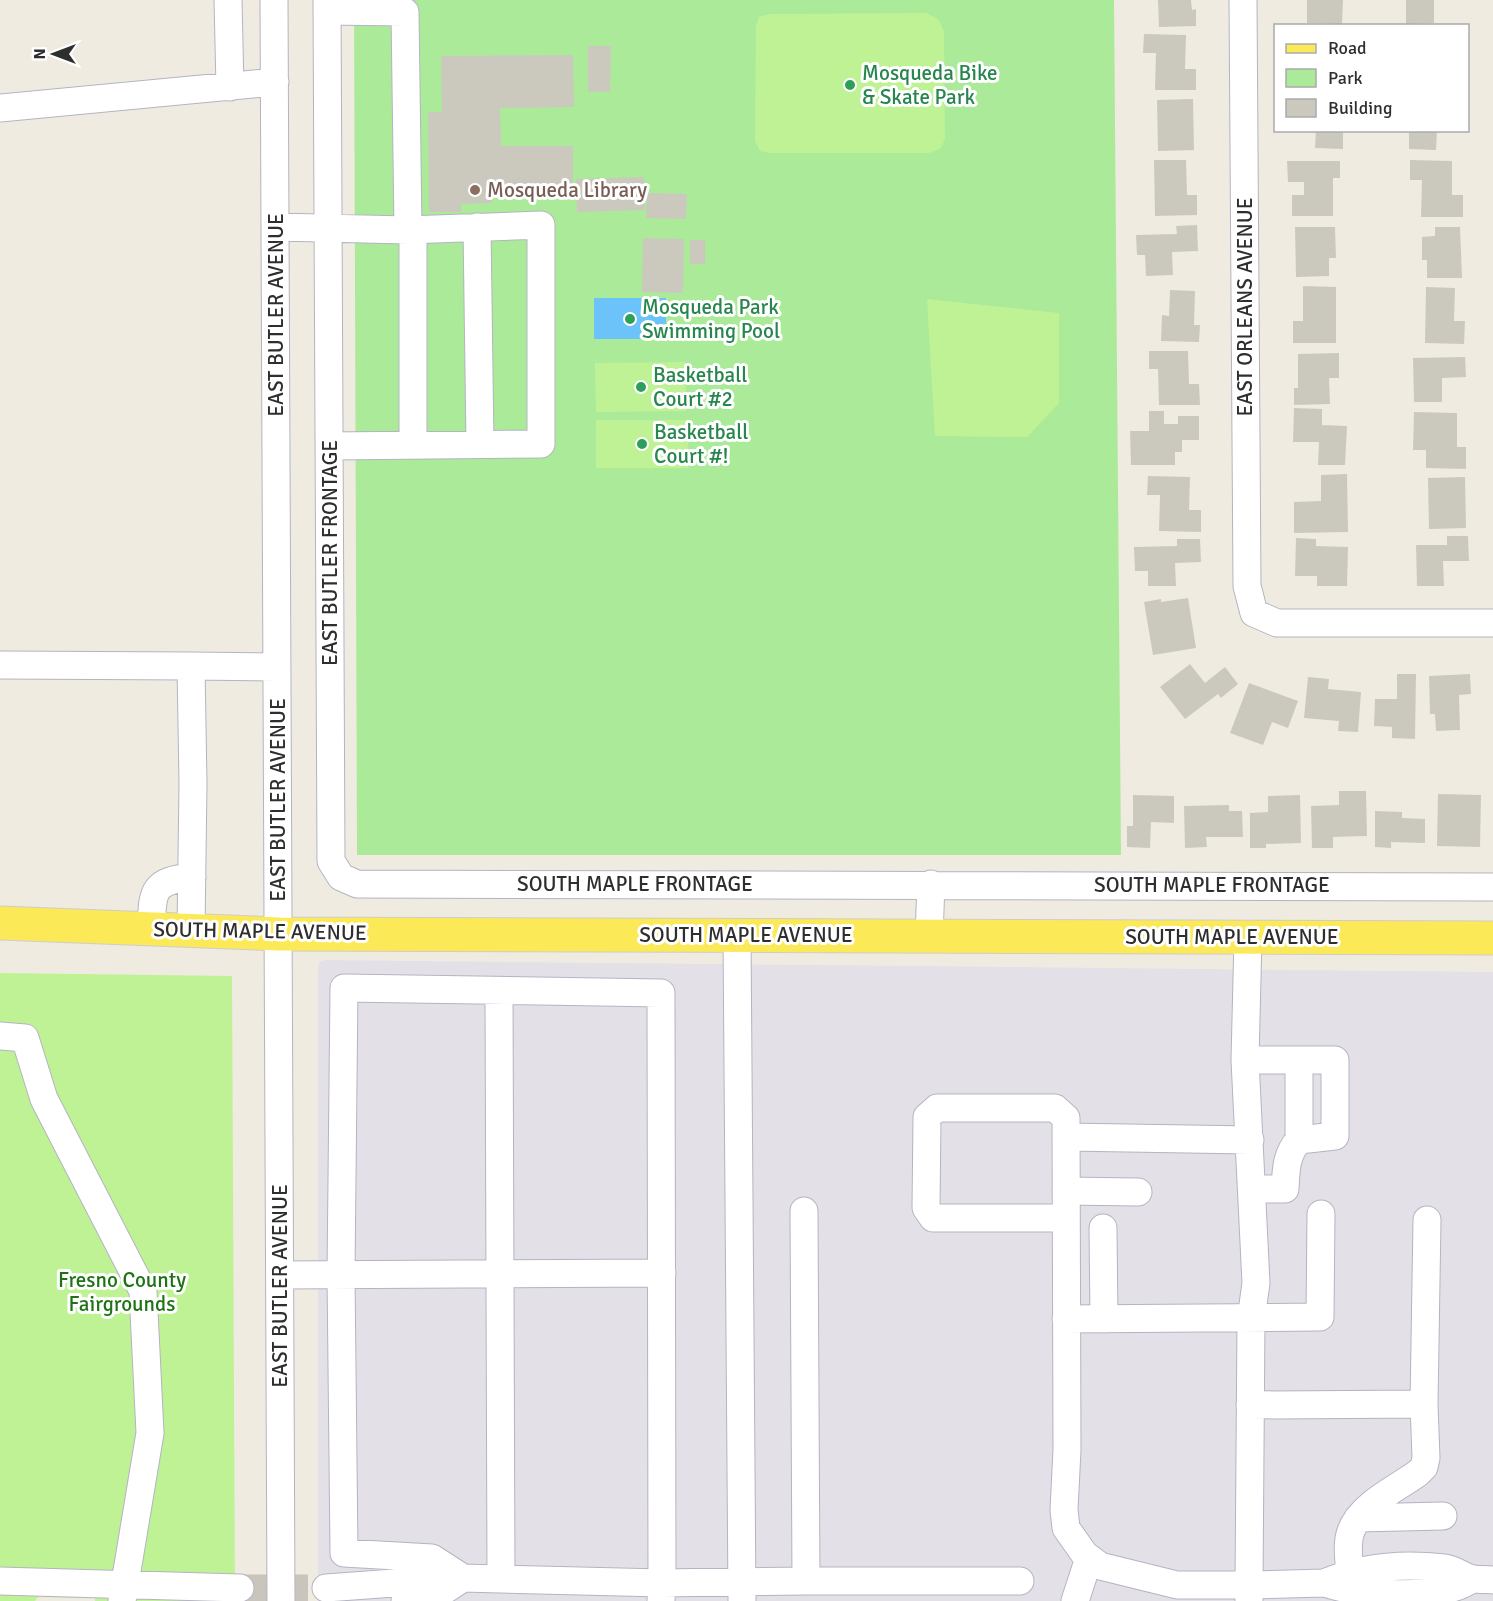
<svg xmlns="http://www.w3.org/2000/svg" width="1493" height="1601" font-family="Signika,sans-serif">
	<rect width="100%" height="100%" fill="#f0ebe0"/>
	<path fill="#e4e0e8" d="M 325,960 L 1493,972 L 1493,1601 L 318,1601 L 318,967 L 320,962 Z"/>
	<path fill="#abea99" d="M 354,0 L 1114,0 L 1121,855 L 357,855 Z"/>
	<path fill="#bff294" d="M 927,13 L 939,20 L 944,32 L 945,139 L 941,148 L 929,153 L 769,153 L 760,151 L 755,141 L 756,26 L 759,17 L 769,14 Z
		M 927,299 L 1059,313 L 1059,403 L 1027,437 L 935,436 Z
		M 685,362 L 686,411 L 596,412 L 595,363 Z
		M 596,420 L 688,420 L 688,468 L 596,468 Z
		M 0,973 L 232,976 L 235,1601 L 95,1601 L 95,1598 L 38,1597 L 35,1601 L 0,1601 Z"/>
	<path fill="#6cc3f9" d="M 594,298 L 666,298 L 666,339 L 594,339 Z"/>
	<path fill="#cbc9be" d="M 1158,0 L 1191,0 L 1192,10 L 1196,9 L 1196,26 L 1159,27 Z
		M 1307,0 L 1343,0 L 1342,24 L 1307,23 Z
		M 1406,0 L 1434,0 L 1434,23 L 1406,24 Z
		M 1144,34 L 1186,35 L 1185,69 L 1196,69 L 1196,90 L 1155,90 L 1156,53 L 1143,53 Z
		M 588,46 L 611,46 L 610,92 L 588,92 Z
		M 573,55 L 574,107 L 500,108 L 501,146 L 573,146 L 573,193 L 492,195 L 492,203 L 461,204 L 461,212 L 429,212 L 428,112 L 442,112 L 441,56 Z
		M 1193,99 L 1194,150 L 1158,151 L 1157,100 Z
		M 1316,130 L 1343,130 L 1343,149 L 1315,148 Z
		M 1409,130 L 1437,130 L 1436,150 L 1409,149 Z
		M 1154,160 L 1186,160 L 1187,195 L 1197,195 L 1197,215 L 1155,216 Z
		M 1410,160 L 1452,161 L 1452,195 L 1463,195 L 1463,217 L 1421,217 L 1422,180 L 1410,180 Z
		M 1287,161 L 1340,161 L 1340,178 L 1333,178 L 1333,216 L 1292,216 L 1292,195 L 1304,195 L 1304,182 L 1288,182 Z
		M 644,177 L 645,210 L 577,212 L 576,179 Z
		M 647,193 L 687,194 L 686,219 L 646,218 Z
		M 1197,225 L 1198,251 L 1172,252 L 1173,275 L 1146,276 L 1145,255 L 1137,255 L 1136,235 L 1177,234 L 1176,226 Z
		M 1295,227 L 1335,227 L 1336,258 L 1329,258 L 1329,276 L 1296,277 Z
		M 1435,227 L 1460,227 L 1462,278 L 1427,278 L 1427,260 L 1422,260 L 1422,237 L 1435,236 Z
		M 643,238 L 684,239 L 683,293 L 642,292 Z
		M 690,240 L 705,240 L 705,264 L 690,264 Z
		M 1303,286 L 1336,287 L 1336,343 L 1293,343 L 1293,321 L 1303,321 Z
		M 1426,287 L 1455,288 L 1454,321 L 1465,321 L 1464,344 L 1425,343 Z
		M 1170,290 L 1195,291 L 1194,325 L 1200,325 L 1199,342 L 1161,341 L 1162,315 L 1169,316 Z
		M 1149,351 L 1188,351 L 1189,384 L 1199,384 L 1200,405 L 1159,405 L 1158,369 L 1149,369 Z
		M 1339,353 L 1339,378 L 1329,378 L 1330,404 L 1294,405 L 1294,388 L 1298,388 L 1298,354 Z
		M 1465,357 L 1466,377 L 1442,378 L 1442,402 L 1414,402 L 1413,358 Z
		M 1294,408 L 1322,409 L 1322,425 L 1347,426 L 1345,465 L 1318,465 L 1319,442 L 1293,442 Z
		M 1149,411 L 1164,411 L 1164,424 L 1178,424 L 1178,416 L 1199,416 L 1199,440 L 1182,440 L 1182,452 L 1175,452 L 1175,465 L 1131,465 L 1130,431 L 1149,431 Z
		M 1414,412 L 1457,413 L 1457,447 L 1466,447 L 1466,469 L 1426,468 L 1426,450 L 1413,450 Z
		M 1347,474 L 1348,532 L 1294,533 L 1294,502 L 1321,501 L 1321,475 Z
		M 1148,476 L 1190,477 L 1189,510 L 1201,510 L 1201,532 L 1159,531 L 1160,495 L 1147,495 Z
		M 1465,477 L 1466,528 L 1429,529 L 1428,478 Z
		M 1447,536 L 1468,536 L 1469,561 L 1443,561 L 1444,586 L 1417,586 L 1416,545 L 1447,545 Z
		M 1296,538 L 1316,539 L 1316,546 L 1348,547 L 1347,586 L 1317,586 L 1317,576 L 1295,576 Z
		M 1177,539 L 1200,539 L 1201,562 L 1175,563 L 1176,586 L 1148,586 L 1148,571 L 1135,571 L 1134,547 L 1177,546 Z
		M 1188,598 L 1196,648 L 1153,655 L 1144,602 L 1161,599 L 1161,602 Z
		M 1190,664 L 1205,683 L 1225,667 L 1238,684 L 1221,698 L 1218,694 L 1185,719 L 1160,687 Z
		M 1397,674 L 1416,674 L 1415,739 L 1392,738 L 1392,727 L 1374,726 L 1375,699 L 1397,699 Z
		M 1470,674 L 1471,694 L 1459,695 L 1460,730 L 1436,731 L 1435,714 L 1430,714 L 1429,676 Z
		M 1308,677 L 1329,679 L 1328,689 L 1361,692 L 1358,732 L 1338,731 L 1339,721 L 1304,718 Z
		M 1249,683 L 1298,701 L 1288,728 L 1272,722 L 1263,745 L 1230,733 Z
		M 1339,791 L 1366,791 L 1367,836 L 1333,837 L 1333,848 L 1312,848 L 1311,806 L 1339,805 Z
		M 1438,794 L 1481,795 L 1480,847 L 1437,846 Z
		M 1133,795 L 1174,796 L 1174,823 L 1151,822 L 1150,848 L 1127,847 L 1127,826 L 1133,826 Z
		M 1300,795 L 1301,843 L 1266,844 L 1266,848 L 1250,848 L 1250,813 L 1268,812 L 1268,796 Z
		M 1229,805 L 1229,811 L 1242,811 L 1243,837 L 1206,837 L 1207,847 L 1185,848 L 1184,806 Z
		M 1375,811 L 1402,812 L 1402,818 L 1425,819 L 1425,843 L 1391,842 L 1391,848 L 1375,847 Z"/>
	<g fill="none" stroke-linecap="round" stroke-linejoin="round">
		<path stroke="#c9c5bc" stroke-width="27" stroke-dasharray="27 14" stroke-linecap="butt" d="M 240,1588 L 326,1588"/>
		<defs>
			<path id="minor" d="M 228,0 L 230,87
				M 274,0 L 281,1601
				M 327,0 L 331,861 L 341,877 L 357,884 L 1493,887
				M 1243,0 L 1247,586 L 1254,613 L 1277,623 L 1493,623
				M 327,11 L 405,12 L 408,230
				M 0,108 L 275,82
				M 276,227 L 408,230 L 541,225 L 541,444 L 329,446
				M 477,227 L 480,444
				M 413,229 L 413,445
				M 0,665 L 191,666 L 193,784 L 191,930
				M 191,666 L 277,667
				M 151,929 C 153,893 150,881 192,877
				M 737,935 L 742,1600
				M 929,936 L 931,884
				M 1248,937 L 1245,1060 L 1256,1283 L 1251,1319 L 1249,1585 L 1324,1583
				M 499,991 L 501,1579
				M 0,1036 L 25,1038 L 44,1099 L 143,1291 L 150,1433 L 122,1601
				M 1245,1060 L 1335,1060 L 1335,1136 L 1299,1140 C 1286,1154 1286,1170 1285,1189 L 1252,1189
				M 1299,1060 L 1299,1140
				M 1066,1137 L 1250,1140
				M 1066,1191 L 1138,1192
				M 1066,1218 L 933,1218 L 926,1208 L 927,1117 L 937,1108 L 1055,1108 L 1066,1118 L 1067,1450 L 1064,1510 L 1066,1528 L 1085,1555 L 1100,1566 L 1177,1585 L 1249,1585 L 1249,1601
				M 1103,1228 L 1104,1319
				M 280,1275 L 662,1273
				M 1066,1319 L 1320,1317 L 1321,1214
				M 1250,1405 L 1424,1404
				M 1358,1518 L 1443,1516
				M 1350,1574 C 1349,1560 1346,1544 1351,1531 C 1361,1504 1396,1489 1418,1473 L 1424,1467 L 1426,1458 L 1424,1404 L 1427,1220
				M 463,1578 L 432,1558 L 344,1553 L 341,1274 L 344,988 L 661,993 L 662,1583 L 806,1581 L 804,1211
				M 1472,1579 C 1441,1601 1362,1595 1324,1583 C 1361,1567 1403,1563 1444,1568 C 1455,1569 1464,1578 1474,1579 C 1480,1580 1487,1579 1493,1580
				M 0,1581 L 240,1588
				M 806,1581 L 1020,1581
				M 326,1588 L 435,1580
				M 405,1601 L 434,1597 L 463,1578 L 662,1583 L 661,1601
				M 1075,1601 L 1089,1558"/>
			<path id="major" d="M 0,923 L 279,934 L 1493,938"/>
		</defs>
		<use href="#minor" stroke="#b4b4c2" stroke-width="29"/>
		<use href="#major" stroke="#cdcdcd" stroke-width="35"/>
		<use href="#minor" stroke="#fff" stroke-width="27"/>
		<use href="#major" stroke="#fce958" stroke-width="33"/>
	</g>
	<g fill="#2e9e5b" stroke="#fff" stroke-width="2">
		<circle cx="850" cy="85" r="6"/>
		<circle cx="630" cy="319" r="6"/>
		<circle cx="641" cy="387" r="6"/>
		<circle cx="642" cy="444" r="6"/>
	</g>
	<circle fill="#8d6e63" stroke="#fff" stroke-width="2" cx="475" cy="190" r="6"/>
	<g text-anchor="middle" stroke-width="6" stroke-linejoin="round" paint-order="stroke">
		<g font-size="21" fill="#27864d" stroke="#fff" text-anchor="start">
			<text x="862" y="80">Mosqueda Bike<tspan x="862" dy="24">&amp; Skate Park</tspan></text>
			<text x="642" y="314">Mosqueda Park<tspan x="642" dy="24">Swimming Pool</tspan></text>
			<text x="653" y="382">Basketball<tspan x="653" dy="24">Court #2</tspan></text>
			<text x="654" y="439">Basketball<tspan x="654" dy="24">Court #!</tspan></text>
		</g>
		<g font-size="21" fill="#785e54" stroke="#fff" text-anchor="start">
			<text x="487" y="197">Mosqueda Library</text>
		</g>
		<g font-size="21" fill="#2e2e2e" stroke="#fff">
			<text transform="translate(1245 307) rotate(-90)" y="7">EAST ORLEANS AVENUE</text>
			<text transform="translate(276 315) rotate(-90)" y="7">EAST BUTLER AVENUE</text>
			<text transform="translate(330 553) rotate(-90)" y="7">EAST BUTLER FRONTAGE</text>
			<text transform="translate(278 800) rotate(-90)" y="7">EAST BUTLER AVENUE</text>
			<text x="635" y="891">SOUTH MAPLE FRONTAGE</text>
			<text x="1212" y="892">SOUTH MAPLE FRONTAGE</text>
			<text transform="translate(260 931) rotate(1)" y="7">SOUTH MAPLE AVENUE</text>
			<text x="746" y="942">SOUTH MAPLE AVENUE</text>
			<text x="1232" y="944">SOUTH MAPLE AVENUE</text>
			<text transform="translate(280 1286) rotate(-90)" y="7">EAST BUTLER AVENUE</text>
		</g>
		<g font-size="21" fill="#1e7415" stroke="#fff">
			<text x="122" y="1287">Fresno County<tspan x="122" dy="24">Fairgrounds</tspan></text>
		</g>
	</g>
	<rect x="1274" y="24" width="195" height="108" fill="#ffffff" stroke="#ababab" stroke-width="1.5"/>
	<rect x="1286" y="44" width="30" height="9" fill="#fce958" stroke="#ababab" stroke-width="1.5"/>
	<text x="1328" y="54" font-size="18" fill="#2e2e2e">Road</text>
	<rect x="1286" y="69" width="30" height="18" fill="#abea99" stroke="#ababab" stroke-width="1.5"/>
	<text x="1328" y="84" font-size="18" fill="#2e2e2e">Park</text>
	<rect x="1286" y="99" width="30" height="18" fill="#cbc9be" stroke="#ababab" stroke-width="1.5"/>
	<text x="1328" y="114" font-size="18" fill="#2e2e2e">Building</text>
	<g transform="translate(54 54) rotate(270)" stroke="#ffffff" stroke-width="4.5" paint-order="stroke">
	<path d="M0-4.5L10 22L0 15L-10 22Z" fill="#2e2e2e"/>
	<text y="-9" font-size="16" font-weight="bold" text-anchor="middle" fill="#2e2e2e">N</text>
	</g>
</svg>
